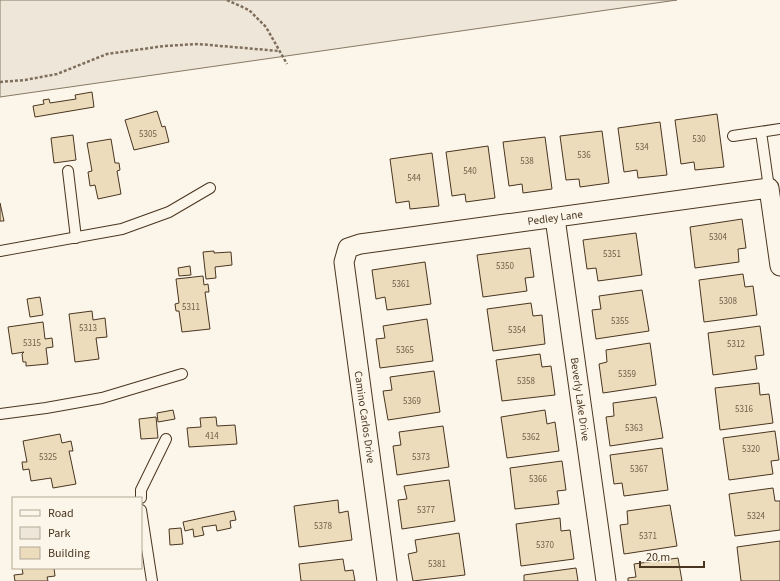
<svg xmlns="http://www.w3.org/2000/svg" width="780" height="581" font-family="'Source Sans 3',sans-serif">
	<rect width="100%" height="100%" fill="#fbf6e9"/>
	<path fill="#ede6d9" stroke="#887966" d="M 0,0 L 677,0 L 0,97 Z"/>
	<path fill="#ecdcbc" stroke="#4a3520" d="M 92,92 L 94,107 L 35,117 L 33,106 L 44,104 L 43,100 L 49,99 L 50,103 L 76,99 L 75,95 Z
		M 157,111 L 162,127 L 165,126 L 169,142 L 134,150 L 125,120 Z
		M 717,114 L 724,167 L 695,170 L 694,162 L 681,164 L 675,120 Z
		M 660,122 L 667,175 L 638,178 L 637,170 L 624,172 L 618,128 Z
		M 602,131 L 609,183 L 580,187 L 579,179 L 566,180 L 560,136 Z
		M 73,135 L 76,160 L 54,163 L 51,138 Z
		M 545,137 L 552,189 L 523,193 L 522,184 L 509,186 L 503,142 Z
		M 111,139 L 115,163 L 119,163 L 120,170 L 117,171 L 121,194 L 98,199 L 95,185 L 90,186 L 88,172 L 92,171 L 87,143 Z
		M 488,146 L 495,198 L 466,202 L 465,194 L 452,196 L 446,152 Z
		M 432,153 L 439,206 L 410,209 L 409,201 L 396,203 L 390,159 Z
		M 0,203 L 4,221 L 0,221 Z
		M 742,219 L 746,248 L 738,249 L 739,262 L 695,268 L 690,227 Z
		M 636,233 L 642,275 L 598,281 L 596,268 L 587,269 L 583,240 Z
		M 530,248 L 534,277 L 525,278 L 527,291 L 483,297 L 477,255 Z
		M 214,251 L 214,253 L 231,252 L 232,265 L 215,267 L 216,278 L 206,279 L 203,252 Z
		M 425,262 L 431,304 L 387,310 L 385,297 L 376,299 L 372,270 Z
		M 190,266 L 191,275 L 179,276 L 178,268 Z
		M 743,274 L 745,287 L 753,286 L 757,315 L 704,322 L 699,280 Z
		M 203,276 L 204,285 L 208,284 L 209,292 L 205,292 L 210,329 L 182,332 L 179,311 L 176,311 L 175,304 L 179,303 L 176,279 Z
		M 642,290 L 649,331 L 596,339 L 592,310 L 601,309 L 599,296 Z
		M 40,297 L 43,315 L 30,317 L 27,299 Z
		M 531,303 L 533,316 L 542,315 L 545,344 L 493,351 L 487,309 Z
		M 92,311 L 93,320 L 105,318 L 107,337 L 96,338 L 99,359 L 75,362 L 69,314 Z
		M 427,319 L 433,361 L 380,368 L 376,339 L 385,338 L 383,326 Z
		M 43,322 L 45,339 L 52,338 L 53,347 L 46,348 L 48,364 L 26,366 L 26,362 L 23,362 L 22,354 L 24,352 L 12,354 L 8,327 Z
		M 760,326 L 764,355 L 755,356 L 757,369 L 713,375 L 708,333 Z
		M 650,343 L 656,385 L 603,393 L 599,364 L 607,362 L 606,350 Z
		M 540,354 L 542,367 L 551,366 L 555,395 L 502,401 L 496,360 Z
		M 434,371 L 440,412 L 388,420 L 383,391 L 392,390 L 390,377 Z
		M 759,383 L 760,395 L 769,394 L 773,423 L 720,430 L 715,388 Z
		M 656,397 L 663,438 L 610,446 L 606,417 L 614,416 L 613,403 Z
		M 173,410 L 175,419 L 158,422 L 157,413 Z
		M 545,410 L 547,424 L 555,422 L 559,451 L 507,458 L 501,417 Z
		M 156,417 L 158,438 L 141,439 L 139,419 Z
		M 216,417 L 217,426 L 235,425 L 237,444 L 189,447 L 187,428 L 201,427 L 200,418 Z
		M 443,426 L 449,467 L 397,475 L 393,446 L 401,445 L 399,432 Z
		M 775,431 L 779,460 L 771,461 L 773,474 L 729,480 L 723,438 Z
		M 60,434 L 62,443 L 71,441 L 73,451 L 69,451 L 76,484 L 53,488 L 51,478 L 31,481 L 29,469 L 23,470 L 22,462 L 27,462 L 23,441 Z
		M 662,448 L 668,490 L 624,496 L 622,483 L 614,484 L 610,455 Z
		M 562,461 L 566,490 L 557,491 L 559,504 L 515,509 L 510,468 Z
		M 449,480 L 455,521 L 402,529 L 398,500 L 407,499 L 404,486 Z
		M 773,488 L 775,501 L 780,501 L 780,530 L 735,536 L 729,494 Z
		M 338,500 L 339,513 L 348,511 L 352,540 L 299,547 L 294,506 Z
		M 670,505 L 677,546 L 624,554 L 620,525 L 628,524 L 627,511 Z
		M 234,511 L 236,520 L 230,521 L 231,528 L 217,531 L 216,525 L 202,527 L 204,535 L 194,537 L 193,529 L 185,531 L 183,522 Z
		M 560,518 L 561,531 L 570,530 L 574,559 L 521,566 L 516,524 Z
		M 181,528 L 183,544 L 170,545 L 169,529 Z
		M 459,533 L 465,575 L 413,581 L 408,554 L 417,552 L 415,540 Z
		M 780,541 L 780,581 L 741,581 L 737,547 Z
		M 678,558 L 682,581 L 628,581 L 628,578 L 636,577 L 634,564 Z
		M 343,559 L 345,571 L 353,570 L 355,581 L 301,581 L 299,564 Z
		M 22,568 L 54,568 L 55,576 L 47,577 L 48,581 L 15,581 L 14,575 L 23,574 Z
		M 576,568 L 578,581 L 524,581 L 524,575 Z"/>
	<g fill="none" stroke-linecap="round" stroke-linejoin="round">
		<defs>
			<path id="lane" d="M 761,132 L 769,188
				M 733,136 L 780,129
				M 68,171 L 76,238
				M 0,251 L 122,229 L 169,212 L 210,188
				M 0,414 L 46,408 L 102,398 L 182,374
				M 141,498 L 141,490 L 166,439
				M 141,510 L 152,581"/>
			<g id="street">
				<path id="s1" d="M 555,218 L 606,581"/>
				<path id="s2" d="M 387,581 L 344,262 L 348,248 L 360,244 L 769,188 L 780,266"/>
			</g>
		</defs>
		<use href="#lane" stroke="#4a3520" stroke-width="12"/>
		<use href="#street" stroke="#4a3520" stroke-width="21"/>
		<path stroke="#7f6f5c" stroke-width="2.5" stroke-dasharray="3 2" stroke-linecap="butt" d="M 227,0 L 249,10 L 266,27 L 287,64
			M 0,82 L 25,80 L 57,74 L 107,54 L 164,46 L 198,44 L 279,51"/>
		<use href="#lane" stroke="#fbf6e9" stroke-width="10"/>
		<use href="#street" stroke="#fbf6e9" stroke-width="19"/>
	</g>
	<g text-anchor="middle" stroke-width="3" stroke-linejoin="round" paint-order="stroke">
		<g font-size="9" fill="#725f47">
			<text x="148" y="137">5305</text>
			<text x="699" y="142">530</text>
			<text x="642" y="150">534</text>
			<text x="584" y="158">536</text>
			<text x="527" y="164">538</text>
			<text x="470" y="174">540</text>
			<text x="414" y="181">544</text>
			<text x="718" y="240">5304</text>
			<text x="612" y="257">5351</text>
			<text x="505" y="269">5350</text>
			<text x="401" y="287">5361</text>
			<text x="728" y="304">5308</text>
			<text x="191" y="310">5311</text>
			<text x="620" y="324">5355</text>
			<text x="88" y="331">5313</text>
			<text x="517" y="333">5354</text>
			<text x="32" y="346">5315</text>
			<text x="736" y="347">5312</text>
			<text x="405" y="353">5365</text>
			<text x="627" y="377">5359</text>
			<text x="526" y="384">5358</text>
			<text x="412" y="404">5369</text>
			<text x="744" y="412">5316</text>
			<text x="634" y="431">5363</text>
			<text x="212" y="439">414</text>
			<text x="531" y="440">5362</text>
			<text x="751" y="452">5320</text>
			<text x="48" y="460">5325</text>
			<text x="421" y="460">5373</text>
			<text x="639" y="472">5367</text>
			<text x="538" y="482">5366</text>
			<text x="426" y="513">5377</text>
			<text x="756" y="519">5324</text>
			<text x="323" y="529">5378</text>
			<text x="648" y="539">5371</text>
			<text x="545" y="548">5370</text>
			<text x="437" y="567">5381</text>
		</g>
		<g font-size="11" fill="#4a3520" stroke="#fbf6e9">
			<text dy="4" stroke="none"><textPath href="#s2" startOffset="546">Pedley Lane</textPath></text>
			<text dy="4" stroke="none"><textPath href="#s1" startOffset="183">Beverly Lake Drive</textPath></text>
			<text transform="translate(365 417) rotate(82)" y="4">Camino Carlos Drive</text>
		</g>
	</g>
	<rect x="12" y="497" width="130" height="72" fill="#fbf6e9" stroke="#b4a999"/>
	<rect x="20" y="510" width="20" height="6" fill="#fbf6e9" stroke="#b4a999"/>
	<text x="48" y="517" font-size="12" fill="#4a3520">Road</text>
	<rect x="20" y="527" width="20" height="12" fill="#ede6d9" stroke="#b4a999"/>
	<text x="48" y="537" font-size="12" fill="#4a3520">Park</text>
	<rect x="20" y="547" width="20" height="12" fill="#ecdcbc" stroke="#b4a999"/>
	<text x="48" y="557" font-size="12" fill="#4a3520">Building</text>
	<path d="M640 561v6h64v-6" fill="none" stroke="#4a3520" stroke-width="2"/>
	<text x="646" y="561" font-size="12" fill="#4a3520" stroke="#fbf6e9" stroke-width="3" paint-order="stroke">20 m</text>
</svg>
